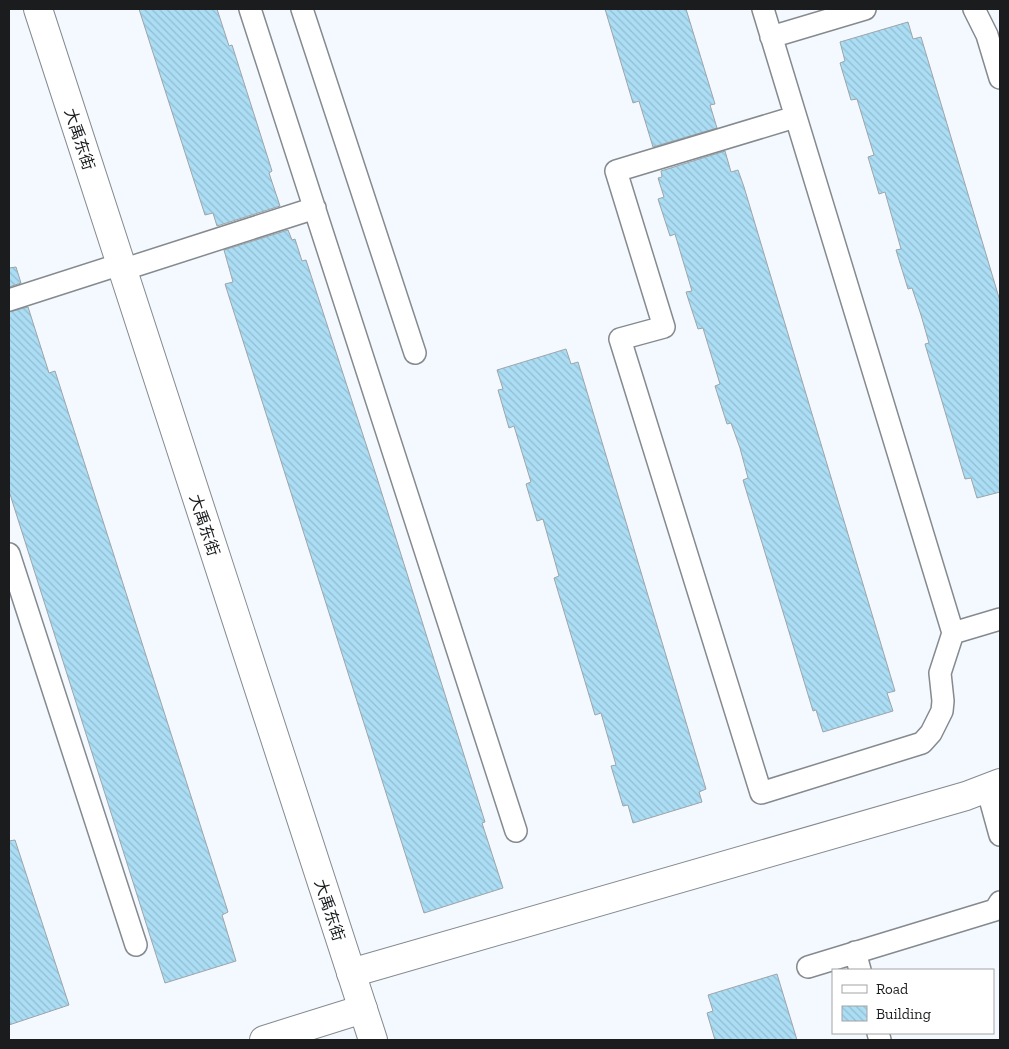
<svg xmlns="http://www.w3.org/2000/svg" width="1009" height="1049" font-family="'Zilla Slab','Noto Sans SC',serif">
	<defs>
		<pattern id="building-back-hatch" width="6" height="6" patternUnits="userSpaceOnUse" patternTransform="scale(1.25)"><rect width="6" height="6" fill="#abddf4"/><path d="M-1 5l2 2M0 0l6 6M5-1l2 2" fill="none" stroke="#93bdd1"/></pattern>
	</defs>
	<rect width="100%" height="100%" fill="#f3f9fe"/>
	<path fill="url(#building-back-hatch)" stroke="#9ea5a8" d="M 139,9 L 217,9 L 229,46 L 232,45 L 259,130 L 272,171 L 269,173 L 280,206 L 217,226 L 213,213 L 205,215 Z
		M 605,9 L 686,9 L 715,104 L 710,105 L 717,128 L 653,147 L 639,101 L 633,103 Z
		M 908,22 L 913,39 L 921,37 L 1000,301 L 1000,492 L 977,498 L 971,478 L 965,479 L 925,344 L 929,343 L 921,315 L 912,288 L 908,289 L 896,250 L 901,249 L 885,192 L 879,194 L 868,157 L 874,155 L 857,99 L 851,100 L 840,63 L 845,61 L 840,42 Z
		M 725,151 L 731,172 L 738,170 L 744,187 L 895,691 L 887,693 L 893,711 L 823,732 L 816,710 L 813,711 L 743,480 L 748,478 L 740,448 L 731,423 L 727,424 L 715,386 L 720,384 L 703,328 L 698,329 L 686,292 L 692,291 L 675,234 L 670,236 L 658,199 L 664,197 L 658,178 L 662,177 L 661,171 Z
		M 288,230 L 292,240 L 295,239 L 302,261 L 306,260 L 377,478 L 485,822 L 482,823 L 503,888 L 424,913 L 225,284 L 233,282 L 224,250 Z
		M 16,267 L 21,283 L 9,287 L 9,268 Z
		M 28,307 L 49,373 L 55,371 L 228,912 L 222,915 L 236,961 L 165,983 L 9,491 L 9,312 Z
		M 566,349 L 571,364 L 578,362 L 706,789 L 699,792 L 702,802 L 633,823 L 628,805 L 623,806 L 611,766 L 616,765 L 601,713 L 595,715 L 554,578 L 559,576 L 543,519 L 537,521 L 526,484 L 531,482 L 514,426 L 509,428 L 498,390 L 503,389 L 497,370 Z
		M 15,840 L 69,1005 L 9,1025 L 9,841 Z
		M 777,974 L 797,1040 L 715,1040 L 707,1013 L 713,1011 L 708,995 Z"/>
	<g fill="none" stroke-linecap="round" stroke-linejoin="round">
		<defs>
			<path id="lane" d="M 250,9 L 516,831
				M 302,9 L 415,353
				M 763,9 L 953,633 L 1000,619
				M 974,9 L 987,35 L 1000,78
				M 771,37 L 865,9
				M 795,117 L 616,171 L 664,327 L 620,339 L 761,793 L 922,743 L 931,733 L 942,711 L 943,701 L 940,673 L 953,633
				M 122,270 L 315,208
				M 9,300 L 121,264
				M 9,554 L 136,945
				M 987,788 L 1000,835
				M 855,952 L 860,970
				M 808,967 L 995,910 L 1000,902
				M 878,1033 L 880,1040"/>
			<path id="street" d="M 351,973 L 966,796 L 1000,783
				M 264,1040 L 363,1009"/>
			<path id="secondary" d="M 38,9 L 373,1040"/>
		</defs>
		<use href="#lane" stroke="#858a8f" stroke-width="24"/>
		<use href="#street" stroke="#858a8f" stroke-width="30"/>
		<use href="#secondary" stroke="#858a8f" stroke-width="30"/>
		<use href="#lane" stroke="#fff" stroke-width="21"/>
		<use href="#street" stroke="#fff" stroke-width="28"/>
		<use href="#secondary" stroke="#fff" stroke-width="28"/>
	</g>
	<g text-anchor="middle" stroke-width="5" stroke-linejoin="round" paint-order="stroke">
		<g font-size="16" fill="#1a1c1e" stroke="#fff">
			<text transform="translate(80 139) rotate(72)" y="6">大禹东街</text>
			<text transform="translate(205 525) rotate(72)" y="6">大禹东街</text>
			<text transform="translate(330 910) rotate(72)" y="6">大禹东街</text>
		</g>
	</g>
	<rect width="1009" height="1049" fill="none" stroke="#1a1c1e" stroke-width="20"/>
	<rect x="832" y="969" width="162" height="65" fill="#ffffff" stroke="#a3a4a5"/>
	<rect x="842" y="985" width="25" height="8" fill="#ffffff" stroke="#a3a4a5"/>
	<text x="876" y="994" font-size="15" fill="#1a1c1e">Road</text>
	<rect x="842" y="1006" width="25" height="15" fill="url(#building-back-hatch)" stroke="#a3a4a5"/>
	<text x="876" y="1019" font-size="15" fill="#1a1c1e">Building</text>
</svg>
